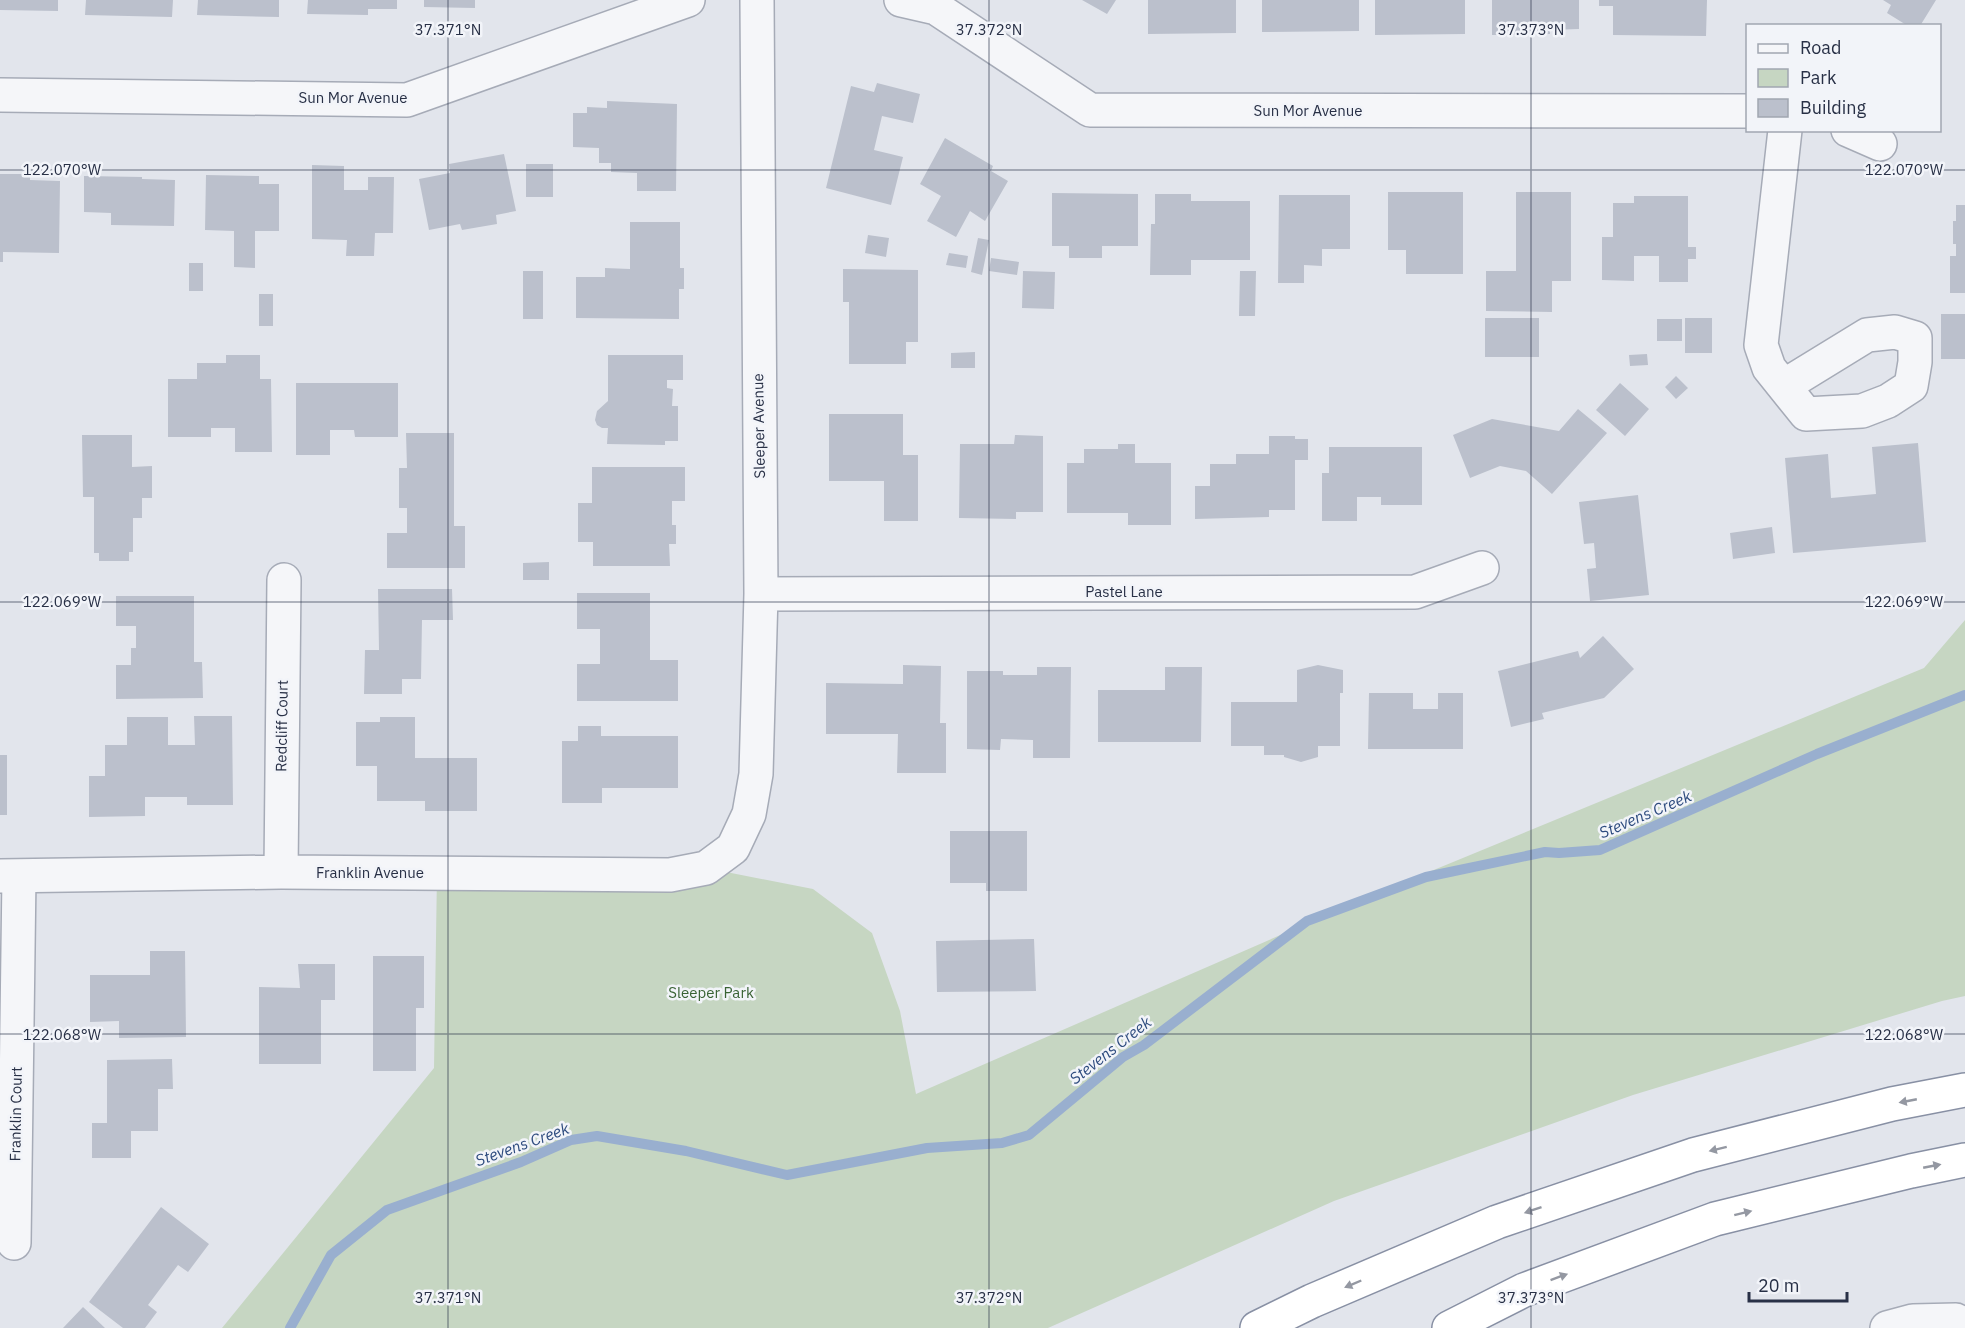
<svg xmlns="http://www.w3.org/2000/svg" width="1965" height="1328" font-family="'IBM Plex Sans',sans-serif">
	<rect width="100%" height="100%" fill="#e2e5ec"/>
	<path fill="#c6d6c2" d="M 1965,620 L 1965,996 L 1942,1001 L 1633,1095 L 1334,1201 L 1048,1328 L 222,1328 L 434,1068 L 437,873 L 706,868 L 813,889 L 872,933 L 900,1011 L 916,1094 L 1356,902 L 1924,668 Z"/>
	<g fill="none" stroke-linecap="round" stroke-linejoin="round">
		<path stroke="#99afcf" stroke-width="10" d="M 290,1328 L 331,1255 L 387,1210 L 521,1162 L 571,1140 L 597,1136 L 686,1151 L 787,1175 L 927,1148 L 1002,1143 L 1029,1135 L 1123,1057 L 1144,1045 L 1307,921 L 1426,877 L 1545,852 L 1559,853 L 1600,850 L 1817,754 L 1965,695"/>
	</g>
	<path fill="#bbc0cc" d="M 0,0 L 58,0 L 58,11 L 0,10 Z
		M 86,0 L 173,0 L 172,17 L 85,15 Z
		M 198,0 L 279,0 L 279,17 L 197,15 Z
		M 308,0 L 397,0 L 397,9 L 368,9 L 368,15 L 307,14 Z
		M 424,0 L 475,0 L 475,8 L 424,7 Z
		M 1082,0 L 1116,0 L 1107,14 Z
		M 1148,0 L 1236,0 L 1236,33 L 1148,34 Z
		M 1262,0 L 1359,0 L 1359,31 L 1262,32 Z
		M 1375,0 L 1465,0 L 1465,34 L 1375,35 Z
		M 1492,0 L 1579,0 L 1579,29 L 1550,30 L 1550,34 L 1492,35 Z
		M 1599,0 L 1707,0 L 1706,36 L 1613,35 L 1613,6 L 1599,6 Z
		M 1883,0 L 1936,0 L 1920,26 L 1908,26 L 1887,13 L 1891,5 Z
		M 877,83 L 920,94 L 913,123 L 882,116 L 874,150 L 903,157 L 891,205 L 826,188 L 851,86 L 874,92 Z
		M 607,101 L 677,104 L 676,191 L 637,191 L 637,173 L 611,172 L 611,163 L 599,163 L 599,148 L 573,147 L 573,113 L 587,113 L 587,107 L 607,108 Z
		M 945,138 L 993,166 L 991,171 L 1008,181 L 985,221 L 970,211 L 956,237 L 927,221 L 941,196 L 920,184 Z
		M 504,154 L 516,211 L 496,215 L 497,224 L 462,230 L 460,224 L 429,230 L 419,179 L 450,173 L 449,164 Z
		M 526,164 L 553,164 L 553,197 L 526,197 Z
		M 312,165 L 344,166 L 344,190 L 368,190 L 368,177 L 394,177 L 393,233 L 375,233 L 374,256 L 346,256 L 347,240 L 312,239 Z
		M 0,174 L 30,174 L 30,180 L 60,181 L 59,253 L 3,252 L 3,262 L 0,262 Z
		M 206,175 L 259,176 L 259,184 L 279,184 L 279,231 L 255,231 L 255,268 L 234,267 L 234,231 L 205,230 Z
		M 84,176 L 142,177 L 142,179 L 175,180 L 174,226 L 111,225 L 111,213 L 84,212 Z
		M 1388,192 L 1463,192 L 1463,274 L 1406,274 L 1406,250 L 1388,250 Z
		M 1516,192 L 1571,192 L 1571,281 L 1552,281 L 1552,312 L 1486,311 L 1486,271 L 1516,271 Z
		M 1052,193 L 1138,194 L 1138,246 L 1102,246 L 1102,258 L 1069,258 L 1069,246 L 1052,246 Z
		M 1155,194 L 1191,194 L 1191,201 L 1250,201 L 1250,260 L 1191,260 L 1191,275 L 1150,275 L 1151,224 L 1155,224 Z
		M 1279,195 L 1350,195 L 1350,249 L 1322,249 L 1322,266 L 1304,265 L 1304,283 L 1278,283 Z
		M 1634,196 L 1688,196 L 1688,247 L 1696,247 L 1696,259 L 1688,259 L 1688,282 L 1659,282 L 1659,256 L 1634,256 L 1634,281 L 1602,280 L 1602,237 L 1613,237 L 1613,203 L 1634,203 Z
		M 1956,205 L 1965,205 L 1965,293 L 1950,293 L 1950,256 L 1956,256 L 1956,244 L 1953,244 L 1953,221 L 1956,221 Z
		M 630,222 L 680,222 L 680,268 L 684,268 L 684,289 L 679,289 L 679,319 L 576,318 L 576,277 L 605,277 L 605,268 L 630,269 Z
		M 868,235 L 889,238 L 886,257 L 865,253 Z
		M 978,238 L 989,240 L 982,275 L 971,272 Z
		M 949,253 L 968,256 L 966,268 L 946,265 Z
		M 991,258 L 1019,262 L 1017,275 L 989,271 Z
		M 189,263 L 203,263 L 203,291 L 189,291 Z
		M 843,269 L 918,270 L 918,342 L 906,342 L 906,364 L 849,364 L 849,302 L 843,302 Z
		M 523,271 L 543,271 L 543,319 L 523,319 Z
		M 1023,271 L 1055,272 L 1054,309 L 1022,308 Z
		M 1240,271 L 1256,271 L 1255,316 L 1239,316 Z
		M 259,294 L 273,294 L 273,326 L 259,326 Z
		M 1941,314 L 1965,314 L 1965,359 L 1941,359 Z
		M 1485,318 L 1539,318 L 1539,357 L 1485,357 Z
		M 1685,318 L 1712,318 L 1712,353 L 1685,353 Z
		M 1657,319 L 1682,319 L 1682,341 L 1657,341 Z
		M 975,352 L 975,368 L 951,368 L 951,353 Z
		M 1647,354 L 1648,365 L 1630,366 L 1629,355 Z
		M 226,355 L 260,355 L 260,379 L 271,379 L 272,452 L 235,452 L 235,428 L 211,428 L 211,437 L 168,437 L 168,379 L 197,379 L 197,363 L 226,363 Z
		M 608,355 L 683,355 L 683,380 L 667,380 L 667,388 L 673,389 L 672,406 L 678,406 L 678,441 L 665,441 L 665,445 L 607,444 L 608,428 L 602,428 L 597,425 L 595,420 L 597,411 L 608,401 Z
		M 1676,376 L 1688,388 L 1676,399 L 1665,387 Z
		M 296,383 L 398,383 L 398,437 L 355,437 L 354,430 L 330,430 L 330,455 L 296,455 Z
		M 1620,383 L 1649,409 L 1625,436 L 1596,410 Z
		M 1578,409 L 1607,433 L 1552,494 L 1526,471 L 1500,466 L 1470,478 L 1453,435 L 1492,419 L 1559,431 Z
		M 829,414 L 903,414 L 903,455 L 918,455 L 918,521 L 884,521 L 884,481 L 829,481 Z
		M 406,433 L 454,433 L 454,526 L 465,526 L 465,568 L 387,568 L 387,533 L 407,533 L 407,508 L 399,508 L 399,468 L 407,468 Z
		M 82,435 L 132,435 L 132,467 L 152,466 L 152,498 L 142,498 L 142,518 L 133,518 L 133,552 L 129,552 L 129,561 L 99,561 L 99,553 L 94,553 L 94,497 L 83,497 Z
		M 1015,435 L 1043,436 L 1043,512 L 1016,512 L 1016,519 L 959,518 L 960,444 L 1014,444 Z
		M 1269,436 L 1295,436 L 1295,439 L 1308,439 L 1308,460 L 1295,460 L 1295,510 L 1269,510 L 1269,517 L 1195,519 L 1195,486 L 1210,486 L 1210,464 L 1236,464 L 1236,454 L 1269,454 Z
		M 1918,443 L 1926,542 L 1793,553 L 1785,458 L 1828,454 L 1831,498 L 1876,494 L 1872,447 Z
		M 1118,444 L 1135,444 L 1135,463 L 1171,463 L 1171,525 L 1128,525 L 1128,513 L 1067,513 L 1067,463 L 1084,463 L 1084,449 L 1118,449 Z
		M 1329,447 L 1422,447 L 1422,505 L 1381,505 L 1381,497 L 1357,497 L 1357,521 L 1322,521 L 1322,473 L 1329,473 Z
		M 592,467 L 685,467 L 685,501 L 672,501 L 672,525 L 676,525 L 676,544 L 669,544 L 670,566 L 593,566 L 593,542 L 578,542 L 578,503 L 592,503 Z
		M 1638,495 L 1649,595 L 1590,601 L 1587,569 L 1596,568 L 1594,543 L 1584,544 L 1579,502 Z
		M 1772,527 L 1775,553 L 1733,559 L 1730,533 Z
		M 549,562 L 549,580 L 523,580 L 523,563 Z
		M 378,589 L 452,589 L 453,620 L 422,620 L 421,679 L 402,679 L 402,694 L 364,694 L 365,650 L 379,650 Z
		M 577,593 L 650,593 L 650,660 L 678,660 L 678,701 L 577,701 L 577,664 L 600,664 L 600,629 L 577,629 Z
		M 116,596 L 194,596 L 194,662 L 202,662 L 203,698 L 116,699 L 116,665 L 131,665 L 131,648 L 136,648 L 136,626 L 116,626 Z
		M 1603,636 L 1634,669 L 1604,698 L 1542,713 L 1544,719 L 1511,727 L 1498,671 L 1578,651 L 1580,658 Z
		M 903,665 L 941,666 L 940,723 L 946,723 L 946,773 L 897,773 L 898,734 L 826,734 L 826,683 L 903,684 Z
		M 1318,665 L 1343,670 L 1343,693 L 1340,693 L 1340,746 L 1318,746 L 1318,757 L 1301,762 L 1284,757 L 1284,755 L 1264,755 L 1264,746 L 1231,746 L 1231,702 L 1297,702 L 1297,670 Z
		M 1037,667 L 1071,667 L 1070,758 L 1033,758 L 1033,740 L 1001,739 L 1000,750 L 967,749 L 967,671 L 1003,671 L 1003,675 L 1037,675 Z
		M 1165,667 L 1202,667 L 1201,742 L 1098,742 L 1098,690 L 1165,690 Z
		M 1369,693 L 1413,693 L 1413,709 L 1438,709 L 1438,693 L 1463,693 L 1463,749 L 1368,749 Z
		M 194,716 L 232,716 L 233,805 L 187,805 L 187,797 L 145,797 L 145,816 L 89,817 L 89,776 L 105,776 L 105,745 L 127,745 L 127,717 L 168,717 L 168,745 L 195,745 Z
		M 380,717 L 415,717 L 415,758 L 477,758 L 477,811 L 425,811 L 425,801 L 377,801 L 377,766 L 356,766 L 356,722 L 380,722 Z
		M 578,726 L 601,726 L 601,736 L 678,736 L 678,788 L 602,788 L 602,803 L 562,803 L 562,741 L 578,741 Z
		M 0,755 L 7,755 L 7,815 L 0,815 Z
		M 950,831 L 1027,831 L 1027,891 L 986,891 L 986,883 L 950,883 Z
		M 1034,939 L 1036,991 L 937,992 L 936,941 Z
		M 150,951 L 185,951 L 186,1037 L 119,1038 L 119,1021 L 90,1022 L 90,975 L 150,975 Z
		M 373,956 L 424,956 L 424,1008 L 416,1008 L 416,1071 L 373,1071 Z
		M 298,964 L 335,964 L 335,1000 L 321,1000 L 321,1064 L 259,1064 L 259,987 L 300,988 Z
		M 172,1059 L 173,1089 L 158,1089 L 158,1131 L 131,1131 L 131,1158 L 92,1158 L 92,1123 L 107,1123 L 107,1060 Z
		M 161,1207 L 209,1244 L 188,1272 L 178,1265 L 148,1305 L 157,1312 L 145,1328 L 123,1328 L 89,1302 Z
		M 83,1307 L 105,1328 L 63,1328 Z"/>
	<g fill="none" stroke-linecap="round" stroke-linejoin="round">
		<defs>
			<path id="minor" d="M 901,0 L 936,8 L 1090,110 L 1748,111
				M 0,95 L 407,100 L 688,0
				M 1848,130 L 1880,144
				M 1784,386 L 1867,335 L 1895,332 L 1915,338 L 1915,362 L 1911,386 L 1888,401 L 1862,411 L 1806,414 L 1769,368 L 1761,345 L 1785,130
				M 761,594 L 1415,592 L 1482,568
				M 281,872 L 284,580
				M 0,876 L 281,872 L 670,875 L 706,868 L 733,848 L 749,814 L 756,774 L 761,594 L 757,0
				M 14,1243 L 19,876
				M 1887,1328 L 1913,1321 L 1956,1320 L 1965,1326"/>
			<path id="highway" d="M 1257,1328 L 1312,1301 L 1497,1222 L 1693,1155 L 1892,1104 L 1965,1090
				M 1449,1328 L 1524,1290 L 1715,1219 L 1911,1171 L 1965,1160"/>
		</defs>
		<use href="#minor" stroke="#a6abb7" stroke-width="36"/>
		<use href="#highway" stroke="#8890a4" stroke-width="36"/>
		<use href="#minor" stroke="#f5f6f9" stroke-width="33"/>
		<use href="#highway" stroke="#fff" stroke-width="33"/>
	</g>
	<defs><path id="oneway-solid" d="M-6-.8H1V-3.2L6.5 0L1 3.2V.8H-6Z" transform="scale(1.5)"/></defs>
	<g fill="#9498a2">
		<use href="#oneway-solid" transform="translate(1908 1101) rotate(169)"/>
		<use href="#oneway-solid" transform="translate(1718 1149) rotate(166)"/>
		<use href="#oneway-solid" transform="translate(1932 1166) rotate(-11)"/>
		<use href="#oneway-solid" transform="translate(1533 1210) rotate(161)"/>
		<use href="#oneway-solid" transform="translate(1743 1213) rotate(-14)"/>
		<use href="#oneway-solid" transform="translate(1559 1277) rotate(-20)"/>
		<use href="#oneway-solid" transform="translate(1353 1284) rotate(157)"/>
	</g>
	<path fill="none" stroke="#283046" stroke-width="1.5" stroke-opacity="0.45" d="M 448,0 L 448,1328M 989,0 L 989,1328M 1531,0 L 1531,1328M 0,170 L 1965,170M 0,602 L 1965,602M 0,1034 L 1965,1034"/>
	<g text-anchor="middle" stroke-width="5" stroke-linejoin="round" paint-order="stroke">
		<g font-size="15" fill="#283046" stroke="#f2f4f9">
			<text x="353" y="103">Sun Mor Avenue</text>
			<text x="1308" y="116">Sun Mor Avenue</text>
			<text transform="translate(759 426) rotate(-91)" y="5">Sleeper Avenue</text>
			<text x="1124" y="597">Pastel Lane</text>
			<text transform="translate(282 726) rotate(-89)" y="5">Redcliff Court</text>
			<text x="370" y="878">Franklin Avenue</text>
			<text transform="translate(16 1114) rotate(-89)" y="5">Franklin Court</text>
		</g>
		<g font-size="15" fill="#396334" stroke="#f2f4f9">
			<text x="711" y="998">Sleeper Park</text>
		</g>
		<g font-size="16" font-style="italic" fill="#2d4b7e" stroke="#f2f4f9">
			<text transform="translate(1645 814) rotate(-23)" y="6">Stevens Creek</text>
			<text transform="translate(1110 1050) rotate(-38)" y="6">Stevens Creek</text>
			<text transform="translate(522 1144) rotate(-20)" y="6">Stevens Creek</text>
		</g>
	</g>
	<g font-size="15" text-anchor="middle" fill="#283046" stroke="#f2f4f9" stroke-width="5" stroke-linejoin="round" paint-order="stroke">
		<text x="448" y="35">37.371°N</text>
		<text x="989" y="35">37.372°N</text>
		<text x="1531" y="35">37.373°N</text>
		<text x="1904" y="175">122.070°W</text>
		<text x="62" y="175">122.070°W</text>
		<text x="1904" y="607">122.069°W</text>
		<text x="62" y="607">122.069°W</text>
		<text x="62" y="1040">122.068°W</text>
		<text x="1904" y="1040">122.068°W</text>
		<text x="448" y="1303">37.371°N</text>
		<text x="989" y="1303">37.372°N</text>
		<text x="1531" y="1303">37.373°N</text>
	</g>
	<rect x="1746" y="24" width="195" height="108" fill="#f2f4f9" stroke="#a1a6b1" stroke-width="1.5"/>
	<rect x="1758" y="44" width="30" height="9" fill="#f5f6f9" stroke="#a1a6b1" stroke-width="1.5"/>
	<text x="1800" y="54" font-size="18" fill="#283046">Road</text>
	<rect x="1758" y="69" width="30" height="18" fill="#c6d6c2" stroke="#a1a6b1" stroke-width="1.5"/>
	<text x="1800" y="84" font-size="18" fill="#283046">Park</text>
	<rect x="1758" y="99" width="30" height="18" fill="#bbc0cc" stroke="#a1a6b1" stroke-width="1.5"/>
	<text x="1800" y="114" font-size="18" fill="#283046">Building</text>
	<path d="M1749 1292v9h98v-9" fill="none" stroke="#283046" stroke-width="3"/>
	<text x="1758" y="1292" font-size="18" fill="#283046" stroke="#f2f4f9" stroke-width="4.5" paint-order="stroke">20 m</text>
</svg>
